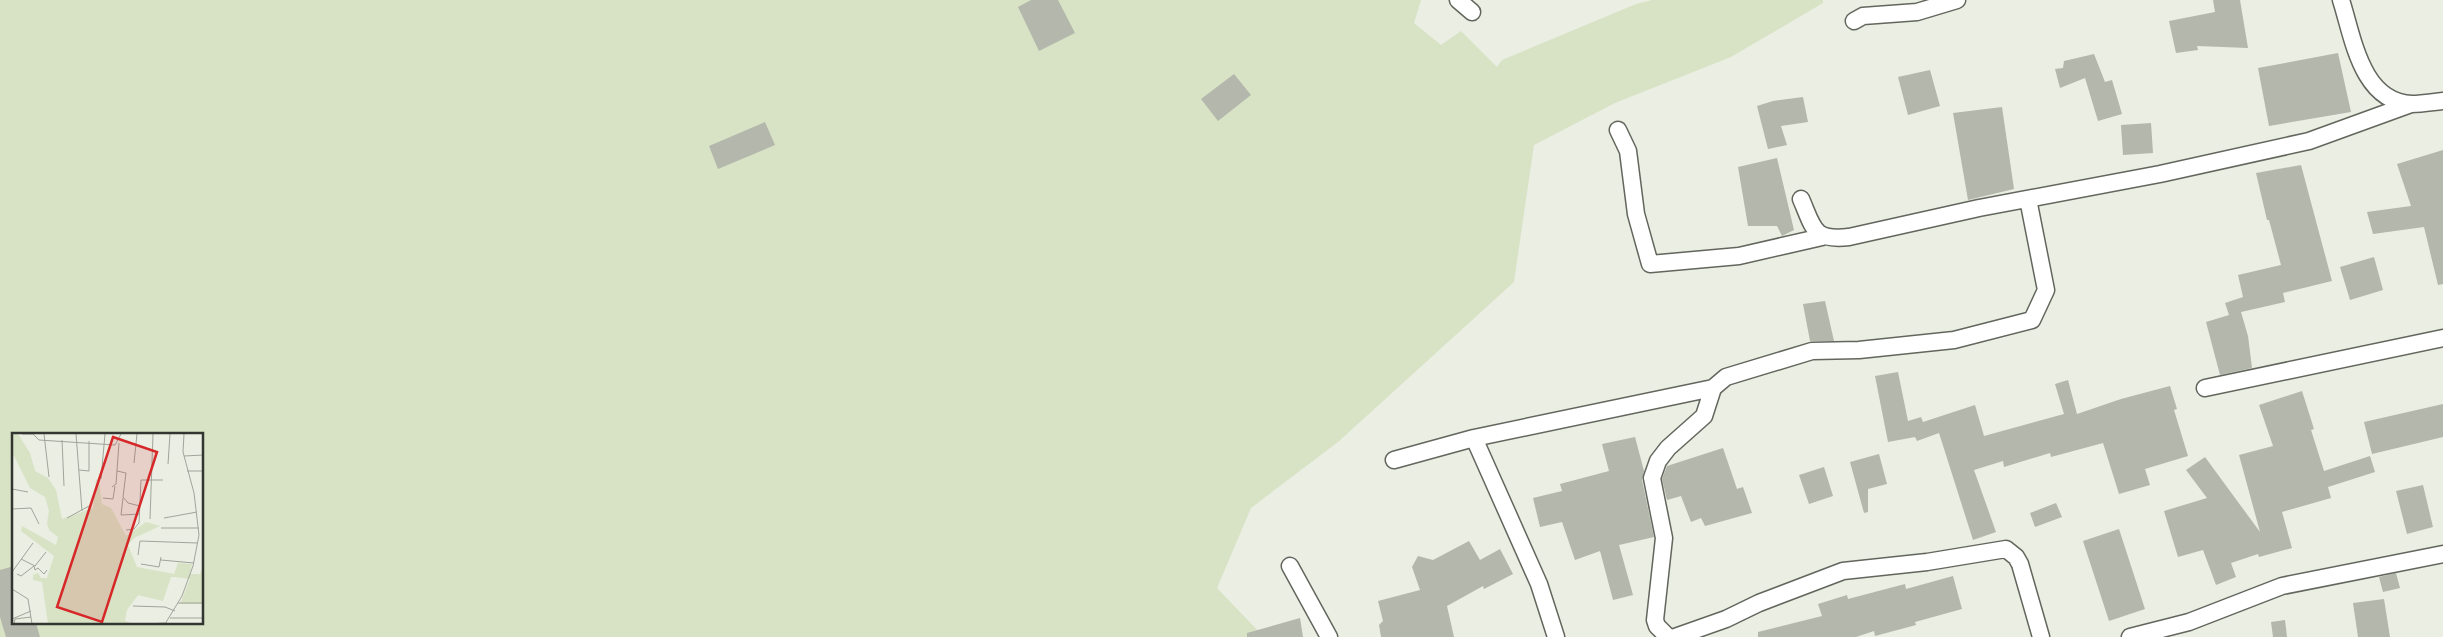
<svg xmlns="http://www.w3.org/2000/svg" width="2443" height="637" font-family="Mulish,sans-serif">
	<rect width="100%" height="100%" fill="#eaeee3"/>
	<path fill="#d8e3c6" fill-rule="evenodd" d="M 0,0 L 1421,0 L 1414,23 L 1441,45 L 1461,31 L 1497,67 L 1502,60 L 1636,4 L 1652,0 L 1823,0 L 1823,3 L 1731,57 L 1615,103 L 1534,145 L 1514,282 L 1338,442 L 1251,508 L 1217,588 L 1264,637 L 0,637 ZM 14,434 L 202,434 L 202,623 L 14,623 Z"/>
	<path fill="#b3b7ac" d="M 1031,0 L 1058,0 L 1075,33 L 1039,51 L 1018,7 Z
		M 2213,0 L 2240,0 L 2248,48 L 2197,46 L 2198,50 L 2176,53 L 2169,21 L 2215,12 Z
		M 2338,53 L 2351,112 L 2269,126 L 2258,68 Z
		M 2094,54 L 2105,82 L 2112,80 L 2122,114 L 2098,121 L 2085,78 L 2060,88 L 2055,69 L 2063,68 L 2064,61 Z
		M 1930,70 L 1940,106 L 1908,115 L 1898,77 Z
		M 1234,74 L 1251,95 L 1218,121 L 1201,99 Z
		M 1803,97 L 1808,122 L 1781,126 L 1787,145 L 1768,149 L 1757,106 L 1773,101 Z
		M 2002,107 L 2014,189 L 1968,200 L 1953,113 Z
		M 765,122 L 775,145 L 718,169 L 709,146 Z
		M 2151,123 L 2153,153 L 2123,155 L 2121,125 Z
		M 2443,150 L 2443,284 L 2438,285 L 2424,227 L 2373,234 L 2367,212 L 2411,206 L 2397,164 Z
		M 1777,158 L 1794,230 L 1782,236 L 1777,226 L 1748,226 L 1738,167 Z
		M 2301,165 L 2332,281 L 2283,293 L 2285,302 L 2241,312 L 2248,336 L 2252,368 L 2220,375 L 2206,322 L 2229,315 L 2225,303 L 2243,297 L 2238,275 L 2281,265 L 2269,220 L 2267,220 L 2256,173 Z
		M 2374,257 L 2383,290 L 2350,300 L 2340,267 Z
		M 1825,301 L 1834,341 L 1810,341 L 1803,304 Z
		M 1898,372 L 1908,421 L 1921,417 L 1923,422 L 1975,405 L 1984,436 L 2064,414 L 2055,384 L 2068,380 L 2077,414 L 2121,399 L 2170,386 L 2177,409 L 2174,410 L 2188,456 L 2145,469 L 2150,485 L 2119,494 L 2103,443 L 2051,457 L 2050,453 L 2004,467 L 2003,461 L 1974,470 L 1996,532 L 1973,540 L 1939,433 L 1917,441 L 1915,437 L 1888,442 L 1875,376 Z
		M 2302,391 L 2314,429 L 2311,430 L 2324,471 L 2370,456 L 2375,472 L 2328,487 L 2331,498 L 2282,512 L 2292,548 L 2259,557 L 2258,554 L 2231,563 L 2236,577 L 2216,585 L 2203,550 L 2178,557 L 2164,511 L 2207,498 L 2186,470 L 2205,457 L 2260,532 L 2239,455 L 2273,446 L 2259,405 Z
		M 2443,404 L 2443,437 L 2372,454 L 2364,422 Z
		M 1635,437 L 1644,471 L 1642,480 L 1654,537 L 1619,545 L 1633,595 L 1613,600 L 1600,551 L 1575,560 L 1562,522 L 1540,527 L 1533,498 L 1562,491 L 1560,484 L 1609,471 L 1602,444 Z
		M 1723,448 L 1737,489 L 1743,487 L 1752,513 L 1705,526 L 1701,518 L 1691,522 L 1681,496 L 1667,500 L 1662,479 L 1667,466 Z
		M 1879,454 L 1887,484 L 1868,489 L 1868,512 L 1864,513 L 1850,462 Z
		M 1824,467 L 1833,496 L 1809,504 L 1799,475 Z
		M 2423,485 L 2433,527 L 2407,534 L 2396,491 Z
		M 2056,503 L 2062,517 L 2035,527 L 2030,513 Z
		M 2119,529 L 2145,609 L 2109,621 L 2083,541 Z
		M 1469,541 L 1480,560 L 1500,549 L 1513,574 L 1484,589 L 1483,586 L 1447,606 L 1454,637 L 1381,637 L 1379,625 L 1383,621 L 1378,601 L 1420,590 L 1412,567 L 1418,556 L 1433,560 Z
		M 14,566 L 14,623 L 36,623 L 40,637 L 6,637 L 0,617 L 0,570 Z
		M 2396,573 L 2400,588 L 2383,592 L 2379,577 Z
		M 1953,576 L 1962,609 L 1915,622 L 1916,625 L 1875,636 L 1874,631 L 1856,637 L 1758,637 L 1758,632 L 1822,616 L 1818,604 L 1847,595 L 1848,599 L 1905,584 L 1906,589 Z
		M 2384,599 L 2390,637 L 2358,637 L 2353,603 Z
		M 1300,618 L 1303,637 L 1247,637 L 1247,633 Z
		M 2285,620 L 2287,637 L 2273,637 L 2271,622 Z"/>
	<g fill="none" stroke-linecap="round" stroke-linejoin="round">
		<defs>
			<path id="minor" d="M 1458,0 L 1472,12
				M 2341,0 C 2353,37 2361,102 2412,104 C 2422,104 2433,102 2443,101
				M 1854,21 L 1863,16 L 1917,12 L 1957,0
				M 1618,130 L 1628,151 L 1636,214 L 1650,264 L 1739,256 L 1822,237
				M 1801,199 C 1814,229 1813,241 1849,237 L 1979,208 L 2160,174 L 2309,141 L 2411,104
				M 2205,388 L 2443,338
				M 1394,460 L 1474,438
				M 1290,566 L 1329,637
				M 1556,637 L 1539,584 L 1474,438 L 1713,388
				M 1668,637 L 1657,626 L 1655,620 L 1664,538 L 1652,478 L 1658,461 L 1668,448 L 1704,416 L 1713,388 L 1726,377 L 1812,351 L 1859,350 L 1954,340 L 2032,320 L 2046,290 L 2028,199
				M 1675,637 L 1726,619 L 1759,603 L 1843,571 L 1927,562 L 2006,549 L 2016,557 L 2020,564 L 2041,637
				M 2130,637 L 2189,622 L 2282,586 L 2443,554"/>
		</defs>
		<use href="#minor" stroke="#63665d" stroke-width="19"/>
		<use href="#minor" stroke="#fff" stroke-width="16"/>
	</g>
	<g transform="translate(12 433)">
		<rect width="191" height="191" fill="#eaeee3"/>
		<path d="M 0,1 L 6,1 L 18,20 L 23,38 L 36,45 L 44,57 L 50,86 L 81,75 L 84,46 L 87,48 L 90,71 L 99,75 L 114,103 L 134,89 L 148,93 L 122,105 L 116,112 L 125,134 L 162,141 L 166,130 L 180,131 L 178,141 L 188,141 L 191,133 L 191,171 L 168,171 L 178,146 L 163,144 L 159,144 L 151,168 L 126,162 L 115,177 L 113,188 L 123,191 L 36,191 L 30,149 L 21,147 L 21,142 L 26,140 L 29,145 L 35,145 L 42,123 L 9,98 L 10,93 L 44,112 L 46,104 L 37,97 L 35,90 L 37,78 L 33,64 L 18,55 L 0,19 Z" fill="#d8e3c6"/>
		<path fill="none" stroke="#a1a49b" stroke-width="1" d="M 10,1 L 21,1 L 27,7 L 103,12 L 109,1M 32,1 L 37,44M 64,1 L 70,78M 50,7 L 52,53M 172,23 L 192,22M 122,30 L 125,1M 156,31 L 158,1M 67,37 L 77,38 L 77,8M 105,38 L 114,40 L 111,64 L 116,70 L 128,73M 175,38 L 192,38M 89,46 L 93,1M 100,54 L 104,51 L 107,10M 0,56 L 16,59M 91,65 L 101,66 L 103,53M 111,65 L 109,82 L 128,81M 0,76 L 19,75 L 27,91M 55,85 L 79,72M 152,85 L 185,79M 138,86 L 141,1M 149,95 L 187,95M 114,97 L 122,96 L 127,90 L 129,47 L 151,47M 126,122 L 128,108 L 185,110M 9,126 L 23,133 L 34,119M 149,127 L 182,130M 129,131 L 147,134 L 149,124M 0,139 L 21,110M 5,141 L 9,143 L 22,133 L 23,137 L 26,135 L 32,141 L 35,137M 0,156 L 16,166 L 20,191M 166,170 L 192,170M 121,173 L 153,174 L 163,178M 158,185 L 192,185M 0,186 L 19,178M 2,191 L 3,186 L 19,184M 134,191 L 153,190M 153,191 L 170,163 L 181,133 L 187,102 L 182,60 L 171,19 L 172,1"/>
		<path fill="#d62828" fill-opacity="0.15" stroke="#d62828" stroke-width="2.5" d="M 101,4 L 145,19 L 90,189 L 45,174 Z"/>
		<rect width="191" height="191" fill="none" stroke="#333530" stroke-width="2.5"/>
	</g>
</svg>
